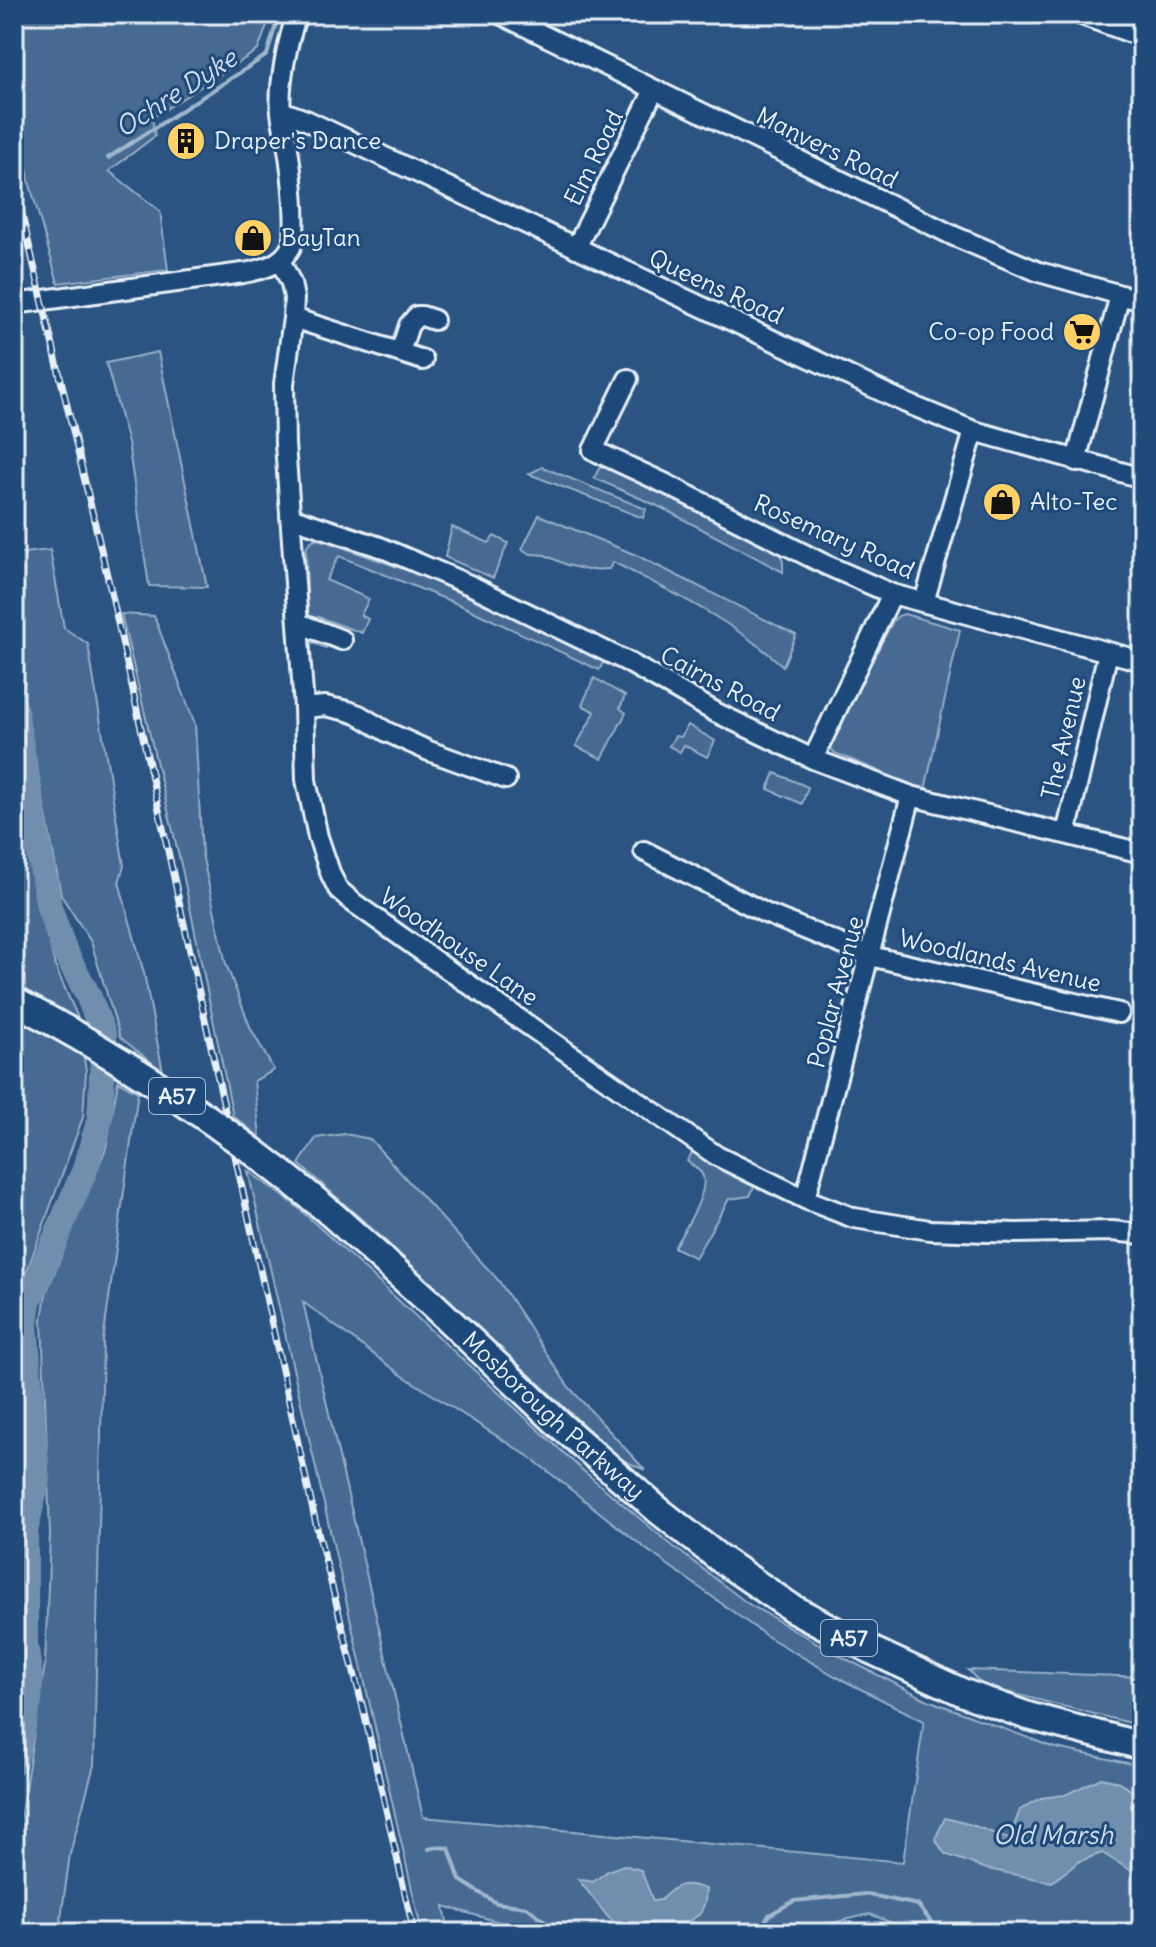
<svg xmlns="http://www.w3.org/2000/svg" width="1156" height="1947" font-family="Delius,sans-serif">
	<rect width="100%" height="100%" fill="#2b5482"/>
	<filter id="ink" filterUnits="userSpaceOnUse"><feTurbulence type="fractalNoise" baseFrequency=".0125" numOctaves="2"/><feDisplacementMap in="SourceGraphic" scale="16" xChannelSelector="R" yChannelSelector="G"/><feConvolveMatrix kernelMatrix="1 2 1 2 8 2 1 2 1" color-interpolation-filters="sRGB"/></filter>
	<g filter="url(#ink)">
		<path fill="#476b93" stroke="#98aec6" stroke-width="2" fill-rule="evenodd" d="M 14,14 L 271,14 L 258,50 L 152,118 L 155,136 L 109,171 L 160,211 L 168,270 L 58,283 L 29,181 L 14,90 Z
			M 158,352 L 207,587 L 149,586 L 128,443 L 106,363 Z
			M 601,465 L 653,488 L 780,553 L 783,562 L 783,572 L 660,507 L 594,478 Z
			M 542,467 L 646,509 L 643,518 L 529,474 Z
			M 539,515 L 636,555 L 796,635 L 783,666 C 730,619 675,594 613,562 L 609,569 L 587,570 L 567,565 L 545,555 L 531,554 L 522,549 Z
			M 452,527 L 489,543 L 494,536 L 508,543 L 493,578 L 445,557 Z
			M 314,539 L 325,541 L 426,577 L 605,660 L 599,670 L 460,605 L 339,556 L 326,580 L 369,599 L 361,615 L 368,619 L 362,633 L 318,617 L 317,627 L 330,631 L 326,648 L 308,641 L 306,550 L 308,544 Z
			M 50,550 L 64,628 L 88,644 L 124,866 L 119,882 L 144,973 L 163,1072 L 120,1037 L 91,942 L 61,895 L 14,646 L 14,554 Z
			M 121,614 L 154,616 L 195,724 L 202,854 L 226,964 L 251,1029 L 274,1070 L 254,1081 L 260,1137 L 233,1116 L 182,869 Z
			M 904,614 L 960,630 L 925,790 L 835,753 C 829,748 831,741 832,734 L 893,621 L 898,616 Z
			M 594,678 L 625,696 L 620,708 L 626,713 L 602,759 L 576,746 L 595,712 L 582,705 Z
			M 688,725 L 715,741 L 707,757 L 684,745 L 680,752 L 669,746 L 675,736 L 681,737 Z
			M 775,773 L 808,787 L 802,804 L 768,789 Z
			M 22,827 L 55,966 L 78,1018 L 86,1071 L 83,1117 L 16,1301 L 15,1345 L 22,1476 L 14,1534 L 14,828 Z
			M 118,1081 L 138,1092 L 103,1341 L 94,1765 L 70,1854 L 59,1933 L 14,1933 L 14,1857 L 45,1664 L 50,1534 L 42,1319 L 46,1293 L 106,1148 Z
			M 345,1134 L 370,1139 L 499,1281 L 568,1386 L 645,1470 L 620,1459 L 376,1232 L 299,1164 L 316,1138 Z
			M 693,1151 L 709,1164 L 754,1187 L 750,1196 L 729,1199 L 695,1258 L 674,1247 C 683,1233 711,1190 702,1174 C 699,1169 691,1165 687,1161 Z
			M 248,1171 L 293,1203 L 580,1468 L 669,1543 L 747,1603 L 844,1658 L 928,1700 L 1052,1747 L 1142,1766 L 1142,1933 L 916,1933 L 870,1914 L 798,1931 L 795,1933 L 524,1933 L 523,1929 L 444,1906 L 449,1933 L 422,1933 ZM 303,1302 L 400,1374 L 531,1458 L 646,1549 L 765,1635 L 835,1676 L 924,1721 L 903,1862 L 423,1817 Z
			M 968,1670 L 1142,1677 L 1142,1726 L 983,1686 Z"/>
		<path fill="#708ead" stroke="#a0b6cb" stroke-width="2" d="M 1101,1778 L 1119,1782 L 1142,1798 L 1142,1877 L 1102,1853 L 1080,1861 L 1052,1882 L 987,1869 L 945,1854 L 935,1839 L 945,1818 L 972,1825 L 1009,1839 L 1020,1810 L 1041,1798 L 1065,1795 Z
			M 623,1865 L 641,1870 L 653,1901 L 661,1900 C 677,1882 685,1882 706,1889 L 705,1902 L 700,1914 L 689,1921 L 663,1933 L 628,1933 L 608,1917 L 578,1879 L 593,1882 L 608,1871 Z"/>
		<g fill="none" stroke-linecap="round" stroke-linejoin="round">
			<path stroke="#a0b6cb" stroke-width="4" d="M 108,158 L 267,55 L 279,14
				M 429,1849 L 437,1847 L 449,1848 L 460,1880 L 496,1903 L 527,1907 L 545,1921 L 550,1933
				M 758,1933 L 769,1915 L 794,1901 L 865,1894 L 918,1905 L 937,1930 L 945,1933"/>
			<path stroke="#708ead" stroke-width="26" d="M 14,706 L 49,907 L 64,950 L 88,995 L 104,1036 L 100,1119 L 84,1172 L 28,1302 L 25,1324 L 37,1481 L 25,1531 L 25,1643 L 30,1678 L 29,1701 L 14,1762"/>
			<defs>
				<path id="minor" d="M 500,14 L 954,236 L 1039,272 L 1142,301
					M 1079,14 L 1142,37
					M 281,111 L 306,120 L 906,403 L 974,431 L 1142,478
					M 576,248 L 654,90
					M 280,260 L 291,283 L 294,298 L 293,318 L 284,384 L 285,444 L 304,708 L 306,780 L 318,837 L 331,875 L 338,889 L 354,903 L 434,960 L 717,1156 L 805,1199 L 854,1218 L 930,1230 L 1016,1233 L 1112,1231 L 1142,1234
					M 14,304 L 243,273 C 261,270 282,265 291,247 C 299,233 291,167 288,149 C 286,136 282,124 281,112 C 278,84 288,40 297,14
					M 293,318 L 423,360
					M 400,352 L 409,325 L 417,316 L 422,316 L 434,320
					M 628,379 L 593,450 L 666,484 L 824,564 L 892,594 L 1142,661
					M 1076,461 L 1120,295
					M 290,517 L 380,547 L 472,586 L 626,661 L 717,713 L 813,759 L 911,796 L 1142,853
					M 924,602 L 974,431
					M 298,623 L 342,640
					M 304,708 L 325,706 L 348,711 L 359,715 L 387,732 L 429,751 L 506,779
					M 813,759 L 892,594
					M 1066,834 L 1108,652
					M 644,851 L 765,913 L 870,956 L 1119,1013
					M 805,1199 L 911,796"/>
				<g id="highway">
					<path id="s1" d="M 327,1210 L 432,1304 L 560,1425 L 658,1510 L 719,1558 L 792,1608 L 873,1651 L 964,1693 L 1028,1716 L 1142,1746"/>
				</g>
			</defs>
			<use href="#minor" stroke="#e8f1f8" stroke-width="24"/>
			<use href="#highway" stroke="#e8f1f8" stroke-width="32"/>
			<use href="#minor" stroke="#1f4a7a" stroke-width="18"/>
			<use href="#highway" stroke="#1f4a7a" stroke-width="26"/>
			<defs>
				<path id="rail" d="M 14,181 L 112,596 L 315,1520 L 363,1708 L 414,1933"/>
			</defs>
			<use href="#rail" stroke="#e8f1f8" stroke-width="7"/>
			<use href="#rail" stroke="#1f4a7a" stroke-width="4" stroke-dasharray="12" stroke-linecap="butt"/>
			<defs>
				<path id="highway-bridge" d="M 14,1001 C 127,1060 229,1128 327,1210"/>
			</defs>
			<use href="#highway-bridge" stroke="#e8f1f8" stroke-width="32" stroke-linecap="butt"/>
			<use href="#highway-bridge" stroke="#1f4a7a" stroke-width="26"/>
		</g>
	</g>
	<defs>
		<symbol id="building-disc" viewBox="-11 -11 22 22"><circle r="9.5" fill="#ffd166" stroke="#1f4a7a"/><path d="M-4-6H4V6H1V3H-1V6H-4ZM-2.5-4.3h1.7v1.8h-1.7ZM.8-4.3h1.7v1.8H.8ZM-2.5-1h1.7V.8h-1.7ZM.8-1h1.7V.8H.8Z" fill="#111"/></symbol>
		<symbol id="shop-disc" viewBox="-11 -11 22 22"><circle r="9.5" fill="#ffd166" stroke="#1f4a7a"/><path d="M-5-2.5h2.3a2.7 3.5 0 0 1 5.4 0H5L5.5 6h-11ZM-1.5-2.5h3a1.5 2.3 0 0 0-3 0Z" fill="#111"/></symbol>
		<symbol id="supermarket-disc" viewBox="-11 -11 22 22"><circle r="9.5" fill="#ffd166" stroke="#1f4a7a"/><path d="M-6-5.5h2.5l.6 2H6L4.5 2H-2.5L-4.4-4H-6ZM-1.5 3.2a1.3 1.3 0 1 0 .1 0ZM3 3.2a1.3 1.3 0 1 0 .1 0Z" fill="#111"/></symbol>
	</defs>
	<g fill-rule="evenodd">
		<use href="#building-disc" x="164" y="119" width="44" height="44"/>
		<use href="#shop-disc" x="231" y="216" width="44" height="44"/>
		<use href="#supermarket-disc" x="1060" y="310" width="44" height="44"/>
		<use href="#shop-disc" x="980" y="480" width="44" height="44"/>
	</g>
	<g text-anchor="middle" stroke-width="6" stroke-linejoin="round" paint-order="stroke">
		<g fill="#1f4a7a" stroke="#acbfd2" stroke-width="2">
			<rect x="149" y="1078" width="56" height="36" rx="6"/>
			<rect x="821" y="1620" width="56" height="36" rx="6"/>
		</g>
		<g font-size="22" font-weight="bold" fill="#e8f1f8">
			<text x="177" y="1104">A57</text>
			<text x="849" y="1646">A57</text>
		</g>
		<g font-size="24" fill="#e8f1f8" stroke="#1f4a7a" text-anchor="start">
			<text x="214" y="149">Draper's Dance</text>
			<text x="281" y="246">BayTan</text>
			<text x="1054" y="340" text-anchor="end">Co-op Food</text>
			<text x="1030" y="510">Alto-Tec</text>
		</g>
		<g font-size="24" fill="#e8f1f8" stroke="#1f4a7a">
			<text transform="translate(827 148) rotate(26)" y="8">Manvers Road</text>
			<text transform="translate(594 158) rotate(-64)" y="8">Elm Road</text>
			<text transform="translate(716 287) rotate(25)" y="8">Queens Road</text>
			<text transform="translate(834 537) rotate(24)" y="8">Rosemary Road</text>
			<text transform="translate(720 684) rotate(28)" y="8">Cairns Road</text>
			<text transform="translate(1064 738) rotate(-77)" y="8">The Avenue</text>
			<text transform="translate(459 947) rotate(35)" y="8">Woodhouse Lane</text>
			<text transform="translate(1000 961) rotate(13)" y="8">Woodlands Avenue</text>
			<text transform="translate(836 992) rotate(-75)" y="8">Poplar Avenue</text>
			<text dy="8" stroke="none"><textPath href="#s1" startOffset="306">Mosborough Parkway</textPath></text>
		</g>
		<g font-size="26" font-style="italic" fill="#d0dde9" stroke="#1f4a7a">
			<text transform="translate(176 93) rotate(-33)" y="9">Ochre Dyke</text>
			<text x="1053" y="1844">Old Marsh</text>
		</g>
	</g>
	<rect width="1156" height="1947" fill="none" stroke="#1f4a7a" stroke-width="48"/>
	<rect x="24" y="24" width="1108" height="1899" fill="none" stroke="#e8f1f8" stroke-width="3" filter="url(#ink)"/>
</svg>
